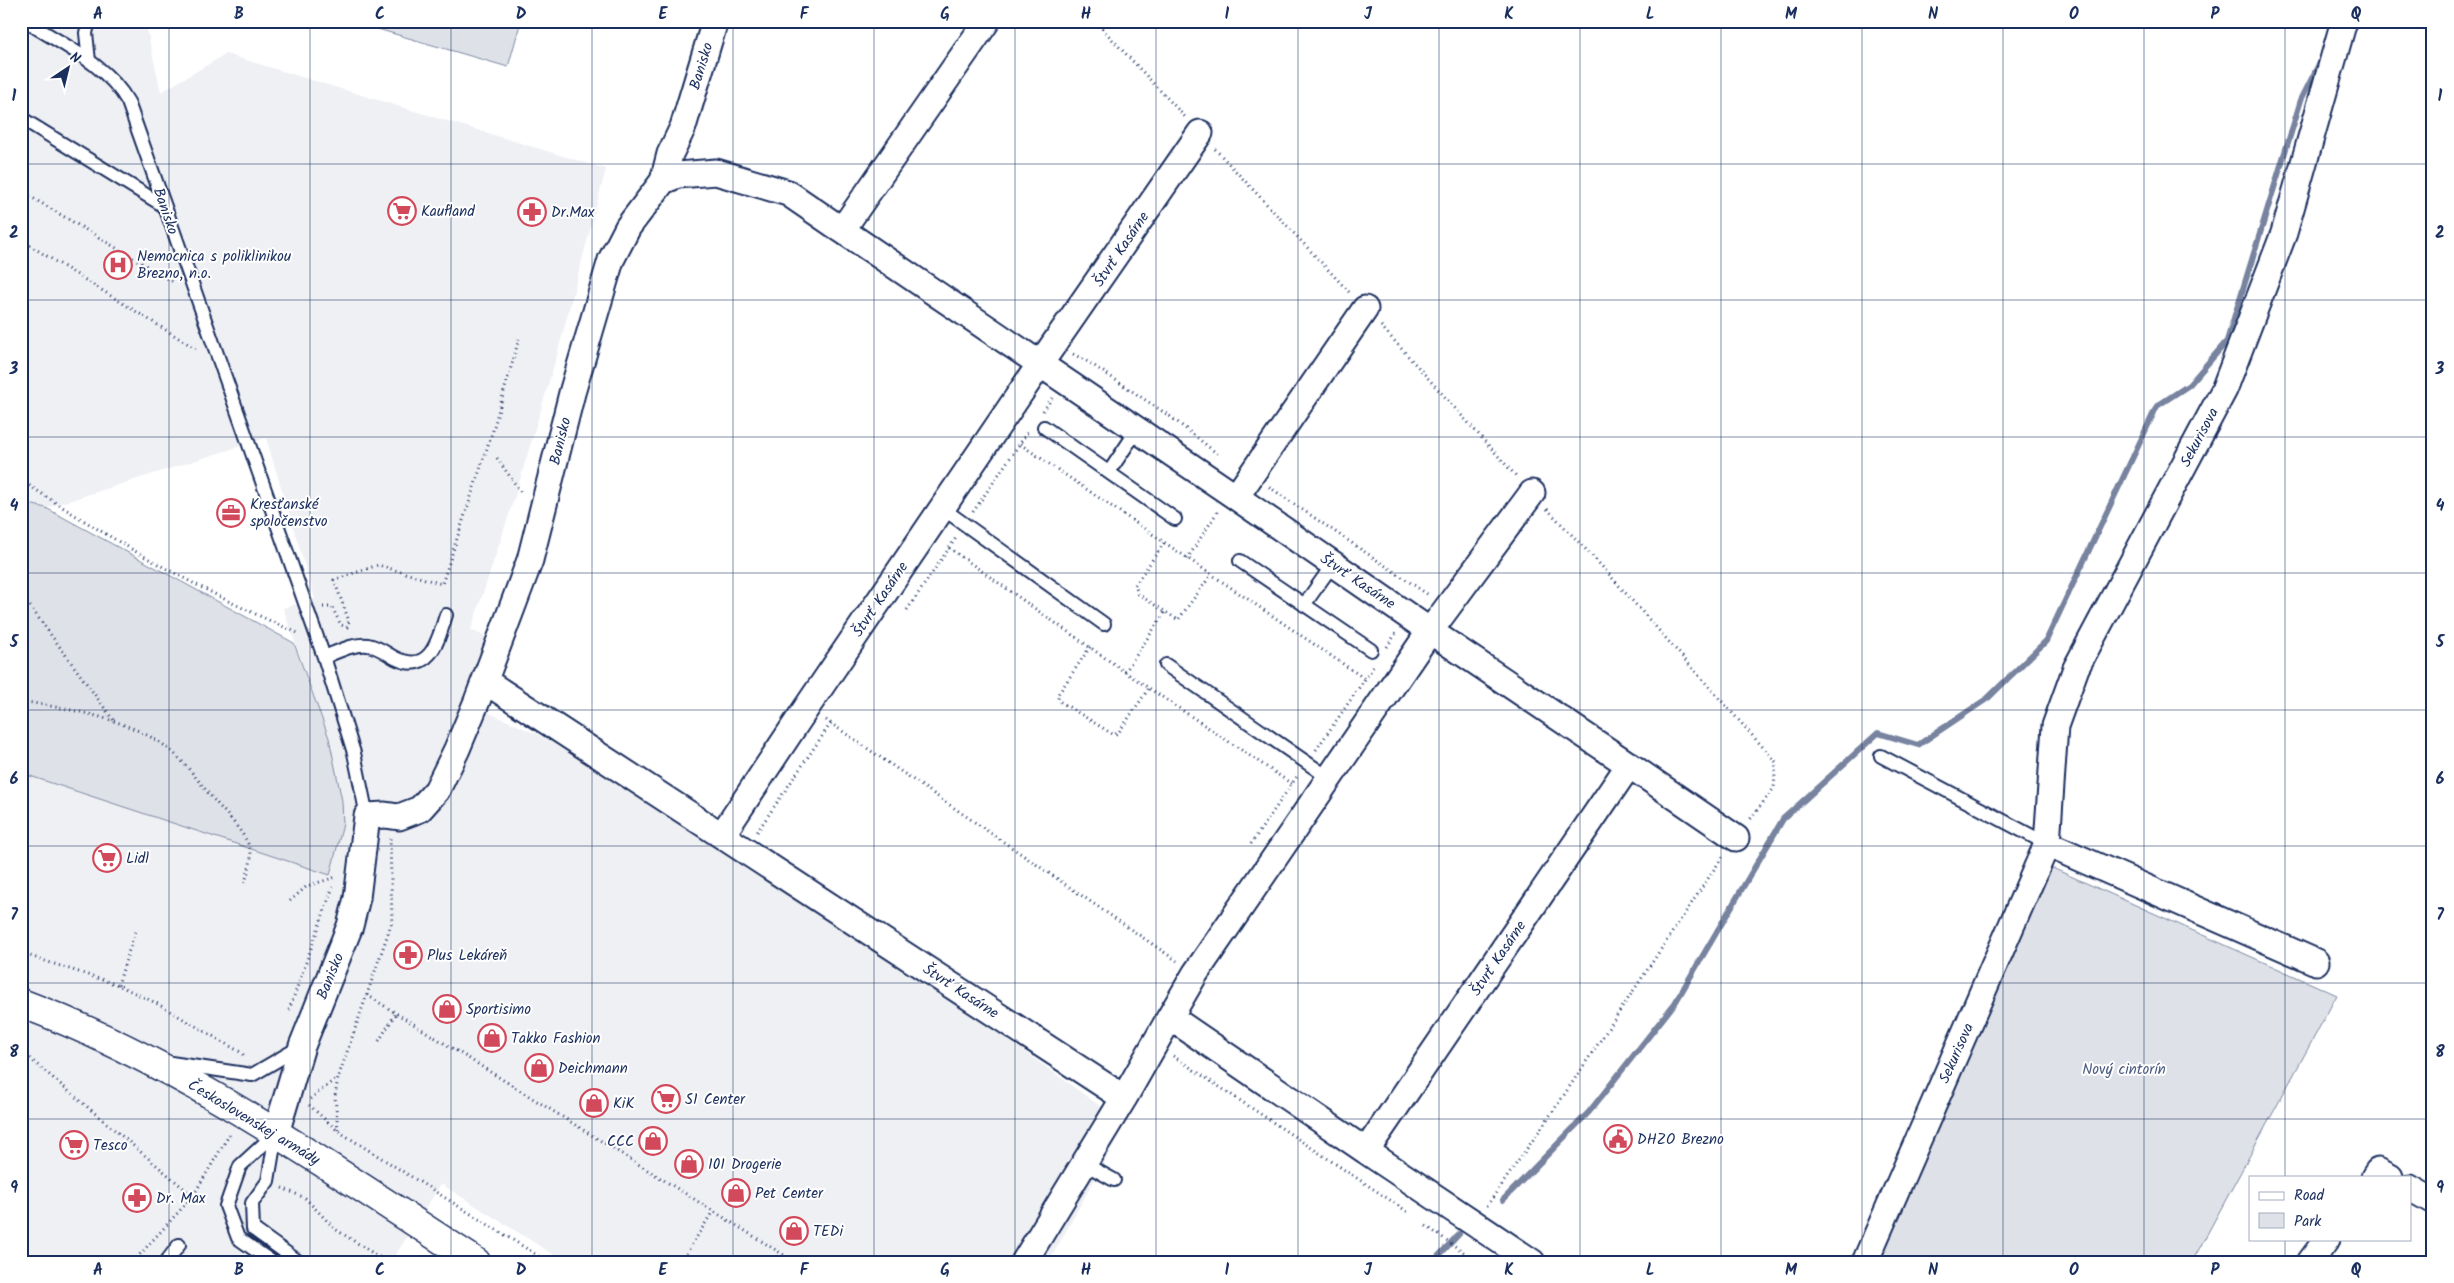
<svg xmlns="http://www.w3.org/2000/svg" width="2454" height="1283" font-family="Kalam,sans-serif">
	<rect width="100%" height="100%" fill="#fff"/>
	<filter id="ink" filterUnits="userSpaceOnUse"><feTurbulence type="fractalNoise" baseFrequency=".02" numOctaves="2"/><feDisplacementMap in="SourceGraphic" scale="10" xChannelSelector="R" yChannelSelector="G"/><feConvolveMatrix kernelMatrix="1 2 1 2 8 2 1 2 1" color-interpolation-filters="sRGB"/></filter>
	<g filter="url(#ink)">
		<path fill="#eff0f4" d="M 21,21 L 145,21 L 161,92 L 226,54 L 606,169 L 557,355 L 516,493 L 471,630 L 489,638 L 469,704 L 539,735 L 596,767 L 974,1015 L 1125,1124 L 1049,1262 L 565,1262 L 441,1184 L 391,1262 L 21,1262 L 21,773 L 329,875 L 341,801 L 329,738 L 283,608 L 315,599 L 266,438 L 46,508 L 21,502 Z"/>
		<path fill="#dee1e7" stroke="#7c88a2" d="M 350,21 L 521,21 L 508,67 Z
			M 21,502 L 46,508 L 294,643 L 329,738 L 342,801 L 343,824 L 330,875 L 21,773 Z
			M 2048,866 L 2337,995 L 2192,1262 L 1868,1262 Z"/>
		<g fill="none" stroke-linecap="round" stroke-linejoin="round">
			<path stroke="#77839f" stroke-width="6" d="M 1503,1200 L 1589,1112 L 1675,1003 L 1783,819 L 1878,733 L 1918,745 L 1988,698 L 2046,641 L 2157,406 L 2189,385 L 2227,341 L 2301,100 L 2321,60
				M 1433,1262 L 1459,1234"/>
			<defs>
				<path id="service" d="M 26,21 C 61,44 107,64 128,102 L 324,657 L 354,753 L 367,816
					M 89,61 L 86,33 L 89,21
					M 21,118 L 164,206
					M 1044,427 L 1175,519
					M 1109,472 L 1137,430
					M 942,508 L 1104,624
					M 1240,561 L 1371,650
					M 1304,605 L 1333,564
					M 324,657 C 337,652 354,643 368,645 C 379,647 386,653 395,658 C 430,675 438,641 446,615
					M 1166,665 L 1329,778
					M 1881,756 L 2047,844
					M 171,1063 L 252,1075 L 300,1047
					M 276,1133 L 268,1181 L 252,1203 L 253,1229 L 299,1262
					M 1083,1163 L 1114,1180
					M 166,1262 L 179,1245
					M 272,1262 L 238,1238 L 226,1206 L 240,1166 L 276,1133"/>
				<path id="minor" d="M 663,181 L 678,175 L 716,172 L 788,193 L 842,230 L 987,21
					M 842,230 L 1040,364 L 1200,133
					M 1365,309 L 1236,497 L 1430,631 L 1532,493
					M 485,681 L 1124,1098
					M 1629,765 L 1736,838
					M 722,835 L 807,707 L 1040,364 L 1236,497
					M 2047,844 L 2316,962
					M 1170,1017 L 1195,974 L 1430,631 L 1629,765 L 1366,1151 L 1532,1262
					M 276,1133 L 302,1046 L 350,926 L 357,898 L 367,816 L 385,815 L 399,817 L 420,809 L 437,790 L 457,749 L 477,701 L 530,560 L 572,393 L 611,260 L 628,227 L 663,181 L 670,154 L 683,127 L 715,21
					M 2374,1177 L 2378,1171 L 2390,1177
					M 2410,1188 L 2433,1201
					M 1024,1262 L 1124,1098 L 1170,1017 L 1366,1151
					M 1865,1262 L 2047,844 L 2055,726 L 2076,668 L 2224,390 L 2284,233 L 2344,21
					M 2310,1262 L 2327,1239"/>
				<path id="primary" d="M 21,1003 C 185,1065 329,1167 476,1262"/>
			</defs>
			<use href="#service" stroke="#1b2f5e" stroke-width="16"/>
			<use href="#minor" stroke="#1b2f5e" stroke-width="29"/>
			<use href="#primary" stroke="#1b2f5e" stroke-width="31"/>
			<path stroke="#1b2f5e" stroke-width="3" stroke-dasharray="1 4" stroke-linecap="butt" d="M 1095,21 L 1185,117
				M 1215,149 L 1349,292
				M 21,191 L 175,283
				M 21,240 L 198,350
				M 1381,326 L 1517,477
				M 1073,354 L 1090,363 L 1171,417 L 1220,456
				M 1043,411 L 1052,398
				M 1020,444 L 1365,679
				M 497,458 L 522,494
				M 21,480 C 109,539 202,592 298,633
				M 1269,487 L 1430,596
				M 1547,509 L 1597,561 L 1776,762 L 1774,788 L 1749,821
				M 973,512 L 1029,430
				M 1164,543 L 1135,585 L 1138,594 L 1178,620 L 1211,575
				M 949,548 L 1125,672 L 1292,784
				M 1187,559 L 1218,511
				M 21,594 L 114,721
				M 323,607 L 332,607 L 341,625 L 347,627 L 349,621 L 334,580 L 378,565 L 442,584 L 493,430 L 519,339
				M 907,610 L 956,538
				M 1090,647 L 1059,693 L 1058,699 L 1061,702 L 1114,735 L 1119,732 L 1149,688
				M 1387,647 L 1396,633
				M 1125,672 L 1165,612
				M 21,701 C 68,709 122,717 162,744 C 183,758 198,781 214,800 C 224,812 252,839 251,856 C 251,865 246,877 244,886
				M 826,720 L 1177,961
				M 1316,750 L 1374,666
				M 757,832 L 831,723
				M 1251,844 L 1298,775
				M 290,901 L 307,886 L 336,877
				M 21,953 L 118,985 L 156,1003 L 242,1053 L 245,1058
				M 118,985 L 136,928
				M 367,995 L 795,1262
				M 289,1010 L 333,887
				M 379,1041 L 396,1013
				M 21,1054 L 27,1056 L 193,1196
				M 1173,1056 L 1408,1212
				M 310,1099 L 337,1078
				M 309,1105 L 338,1131 L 548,1262
				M 338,1130 L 335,1096 L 338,1078 L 392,922 L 390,838
				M 282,1188 L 305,1198 L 335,1229 L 387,1262
				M 1487,1206 L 1560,1101 L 1723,856
				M 1426,1226 L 1478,1262
				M 133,1262 L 193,1196 L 231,1132
				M 681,1262 L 713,1211"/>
			<use href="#service" stroke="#fff" stroke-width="12"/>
			<use href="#minor" stroke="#fff" stroke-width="25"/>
			<use href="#primary" stroke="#fff" stroke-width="28"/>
		</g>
	</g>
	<path fill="none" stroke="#1b2f5e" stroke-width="1" stroke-opacity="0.55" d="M 169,21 L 169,1262M 310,21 L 310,1262M 451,21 L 451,1262M 592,21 L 592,1262M 733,21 L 733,1262M 874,21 L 874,1262M 1015,21 L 1015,1262M 1156,21 L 1156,1262M 1298,21 L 1298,1262M 1439,21 L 1439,1262M 1580,21 L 1580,1262M 1721,21 L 1721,1262M 1862,21 L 1862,1262M 2003,21 L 2003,1262M 2144,21 L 2144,1262M 2285,21 L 2285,1177M 21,164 L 2433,164M 21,300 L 2433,300M 21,437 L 2433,437M 21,573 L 2433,573M 21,710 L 2433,710M 21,846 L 2433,846M 21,983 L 2433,983M 21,1119 L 2433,1119M 2285,1239 L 2285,1262"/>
	<defs>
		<symbol id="supermarket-ring" viewBox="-11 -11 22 22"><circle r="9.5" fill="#fff" stroke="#d1495b" stroke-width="1.5"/><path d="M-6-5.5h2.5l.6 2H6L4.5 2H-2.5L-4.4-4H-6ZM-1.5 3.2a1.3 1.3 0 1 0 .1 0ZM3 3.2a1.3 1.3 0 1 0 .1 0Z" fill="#d1495b"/></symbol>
		<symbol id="pharmacy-ring" viewBox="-11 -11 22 22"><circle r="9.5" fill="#fff" stroke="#d1495b" stroke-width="1.5"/><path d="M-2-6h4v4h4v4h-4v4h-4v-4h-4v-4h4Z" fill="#d1495b"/></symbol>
		<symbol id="hospital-ring" viewBox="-11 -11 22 22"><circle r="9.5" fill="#fff" stroke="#d1495b" stroke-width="1.5"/><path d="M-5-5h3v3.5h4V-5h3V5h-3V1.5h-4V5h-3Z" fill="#d1495b"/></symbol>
		<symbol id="office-ring" viewBox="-11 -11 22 22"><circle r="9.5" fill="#fff" stroke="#d1495b" stroke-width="1.5"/><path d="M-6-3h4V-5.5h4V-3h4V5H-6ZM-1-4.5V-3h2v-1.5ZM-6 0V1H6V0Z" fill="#d1495b"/></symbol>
		<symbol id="shop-ring" viewBox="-11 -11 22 22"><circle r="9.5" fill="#fff" stroke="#d1495b" stroke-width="1.5"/><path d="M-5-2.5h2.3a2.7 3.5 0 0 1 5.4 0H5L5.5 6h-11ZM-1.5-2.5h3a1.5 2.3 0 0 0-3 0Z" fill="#d1495b"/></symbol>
		<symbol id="civic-ring" viewBox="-11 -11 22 22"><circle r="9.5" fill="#fff" stroke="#d1495b" stroke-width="1.5"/><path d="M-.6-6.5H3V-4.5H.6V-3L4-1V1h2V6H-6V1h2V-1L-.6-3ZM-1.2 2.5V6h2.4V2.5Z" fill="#d1495b"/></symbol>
	</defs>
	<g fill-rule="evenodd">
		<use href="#supermarket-ring" x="386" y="195" width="32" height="32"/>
		<use href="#pharmacy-ring" x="516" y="196" width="32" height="32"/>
		<use href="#hospital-ring" x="102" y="249" width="32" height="32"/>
		<use href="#office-ring" x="215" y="497" width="32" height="32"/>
		<use href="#supermarket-ring" x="91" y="842" width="32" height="32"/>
		<use href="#pharmacy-ring" x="392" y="939" width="32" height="32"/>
		<use href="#shop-ring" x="431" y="993" width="32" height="32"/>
		<use href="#shop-ring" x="476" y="1022" width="32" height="32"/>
		<use href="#shop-ring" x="523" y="1052" width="32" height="32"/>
		<use href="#supermarket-ring" x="650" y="1083" width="32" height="32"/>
		<use href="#shop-ring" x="578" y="1087" width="32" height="32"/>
		<use href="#civic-ring" x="1602" y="1123" width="32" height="32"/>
		<use href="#shop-ring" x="637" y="1125" width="32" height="32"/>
		<use href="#supermarket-ring" x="58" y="1129" width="32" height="32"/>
		<use href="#shop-ring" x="673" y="1148" width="32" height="32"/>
		<use href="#shop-ring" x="720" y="1177" width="32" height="32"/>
		<use href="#pharmacy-ring" x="121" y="1182" width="32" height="32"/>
		<use href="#shop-ring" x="778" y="1215" width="32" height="32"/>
	</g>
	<g text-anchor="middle" stroke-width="4" stroke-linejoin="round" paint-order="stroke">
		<g font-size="15" fill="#1b2f5e" stroke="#fff">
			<text transform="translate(701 66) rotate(-73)" y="5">Banisko</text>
			<text transform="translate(166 211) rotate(71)" y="5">Banisko</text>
			<text transform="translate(1121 249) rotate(-56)" y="5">Štvrť Kasárne</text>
			<text transform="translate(2199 437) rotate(-62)" y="5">Sekurisova</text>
			<text transform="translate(560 441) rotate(-76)" y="5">Banisko</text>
			<text transform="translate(1358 581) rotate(34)" y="5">Štvrť Kasárne</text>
			<text transform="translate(880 599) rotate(-56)" y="5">Štvrť Kasárne</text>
			<text transform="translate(1498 958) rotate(-56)" y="5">Štvrť Kasárne</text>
			<text transform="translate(330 976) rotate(-68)" y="5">Banisko</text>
			<text transform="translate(961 991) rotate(33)" y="5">Štvrť Kasárne</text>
			<text transform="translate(1956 1053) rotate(-66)" y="5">Sekurisova</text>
			<text transform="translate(254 1122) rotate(31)" y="5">Československej armády</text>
		</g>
		<g font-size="15" fill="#1b2f5e" stroke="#fff" text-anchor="start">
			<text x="421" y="216">Kaufland</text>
			<text x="551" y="217">Dr.Max</text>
			<text x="137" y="261">Nemocnica s poliklinikou<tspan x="137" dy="17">Brezno, n.o.</tspan></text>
			<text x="250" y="509">Kresťanské<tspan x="250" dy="17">spoločenstvo</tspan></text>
			<text x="126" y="863">Lidl</text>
			<text x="427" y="960">Plus Lekáreň</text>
			<text x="466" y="1014">Sportisimo</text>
			<text x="511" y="1043">Takko Fashion</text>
			<text x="558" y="1073">Deichmann</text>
			<text x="685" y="1104">S1 Center</text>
			<text x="613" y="1108">KiK</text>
			<text x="1637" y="1144">DHZO Brezno</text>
			<text x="634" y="1146" text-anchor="end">CCC</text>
			<text x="93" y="1150">Tesco</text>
			<text x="708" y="1169">101 Drogerie</text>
			<text x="755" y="1198">Pet Center</text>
			<text x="156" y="1203">Dr. Max</text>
			<text x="813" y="1236">TEDi</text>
		</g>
		<g font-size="15" fill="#4c5c80" stroke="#fff">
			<text x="2124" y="1074">Nový cintorín</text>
		</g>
	</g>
	<rect width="2454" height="1283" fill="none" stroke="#fff" stroke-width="55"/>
	<rect x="2249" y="1176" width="162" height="65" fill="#ffffff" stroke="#a4acbf"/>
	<rect x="2259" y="1192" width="25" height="8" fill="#ffffff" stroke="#a4acbf"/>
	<text x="2294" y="1200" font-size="15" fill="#1b2f5e">Road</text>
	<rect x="2259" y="1213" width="25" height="15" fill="#dee1e7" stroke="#a4acbf"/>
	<text x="2294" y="1226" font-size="15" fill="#1b2f5e">Park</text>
	<g transform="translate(68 68) rotate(35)" stroke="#ffffff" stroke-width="4" paint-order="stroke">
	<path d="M0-4L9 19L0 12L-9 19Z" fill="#1b2f5e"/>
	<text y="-8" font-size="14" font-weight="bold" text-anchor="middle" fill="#1b2f5e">N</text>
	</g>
	<rect x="28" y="28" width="2398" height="1228" fill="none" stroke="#1b2f5e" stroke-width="2"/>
	<g font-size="16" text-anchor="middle" font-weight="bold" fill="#1b2f5e">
		<text x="98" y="19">A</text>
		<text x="239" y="19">B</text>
		<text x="380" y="19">C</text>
		<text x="521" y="19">D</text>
		<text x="663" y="19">E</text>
		<text x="804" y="19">F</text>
		<text x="945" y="19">G</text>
		<text x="1086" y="19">H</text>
		<text x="1227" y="19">I</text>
		<text x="1368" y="19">J</text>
		<text x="1509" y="19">K</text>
		<text x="1650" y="19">L</text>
		<text x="1791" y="19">M</text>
		<text x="1933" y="19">N</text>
		<text x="2074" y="19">O</text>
		<text x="2215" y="19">P</text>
		<text x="2356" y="19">Q</text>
		<text x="14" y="101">1</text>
		<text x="2440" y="101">1</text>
		<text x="14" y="238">2</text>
		<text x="2440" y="238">2</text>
		<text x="14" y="374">3</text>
		<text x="2440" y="374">3</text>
		<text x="14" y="511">4</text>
		<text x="2440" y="511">4</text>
		<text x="14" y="647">5</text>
		<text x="2440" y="647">5</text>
		<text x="14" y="784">6</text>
		<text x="2440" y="784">6</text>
		<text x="14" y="920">7</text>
		<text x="2440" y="920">7</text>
		<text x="14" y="1057">8</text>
		<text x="2440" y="1057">8</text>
		<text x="14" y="1193">9</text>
		<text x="2440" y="1193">9</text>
		<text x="98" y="1275">A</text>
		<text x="239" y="1275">B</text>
		<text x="380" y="1275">C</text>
		<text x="521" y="1275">D</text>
		<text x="663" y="1275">E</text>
		<text x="804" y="1275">F</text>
		<text x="945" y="1275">G</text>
		<text x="1086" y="1275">H</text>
		<text x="1227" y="1275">I</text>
		<text x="1368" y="1275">J</text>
		<text x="1509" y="1275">K</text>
		<text x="1650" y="1275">L</text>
		<text x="1791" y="1275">M</text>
		<text x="1933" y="1275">N</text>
		<text x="2074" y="1275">O</text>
		<text x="2215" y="1275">P</text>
		<text x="2356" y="1275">Q</text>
	</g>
</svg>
